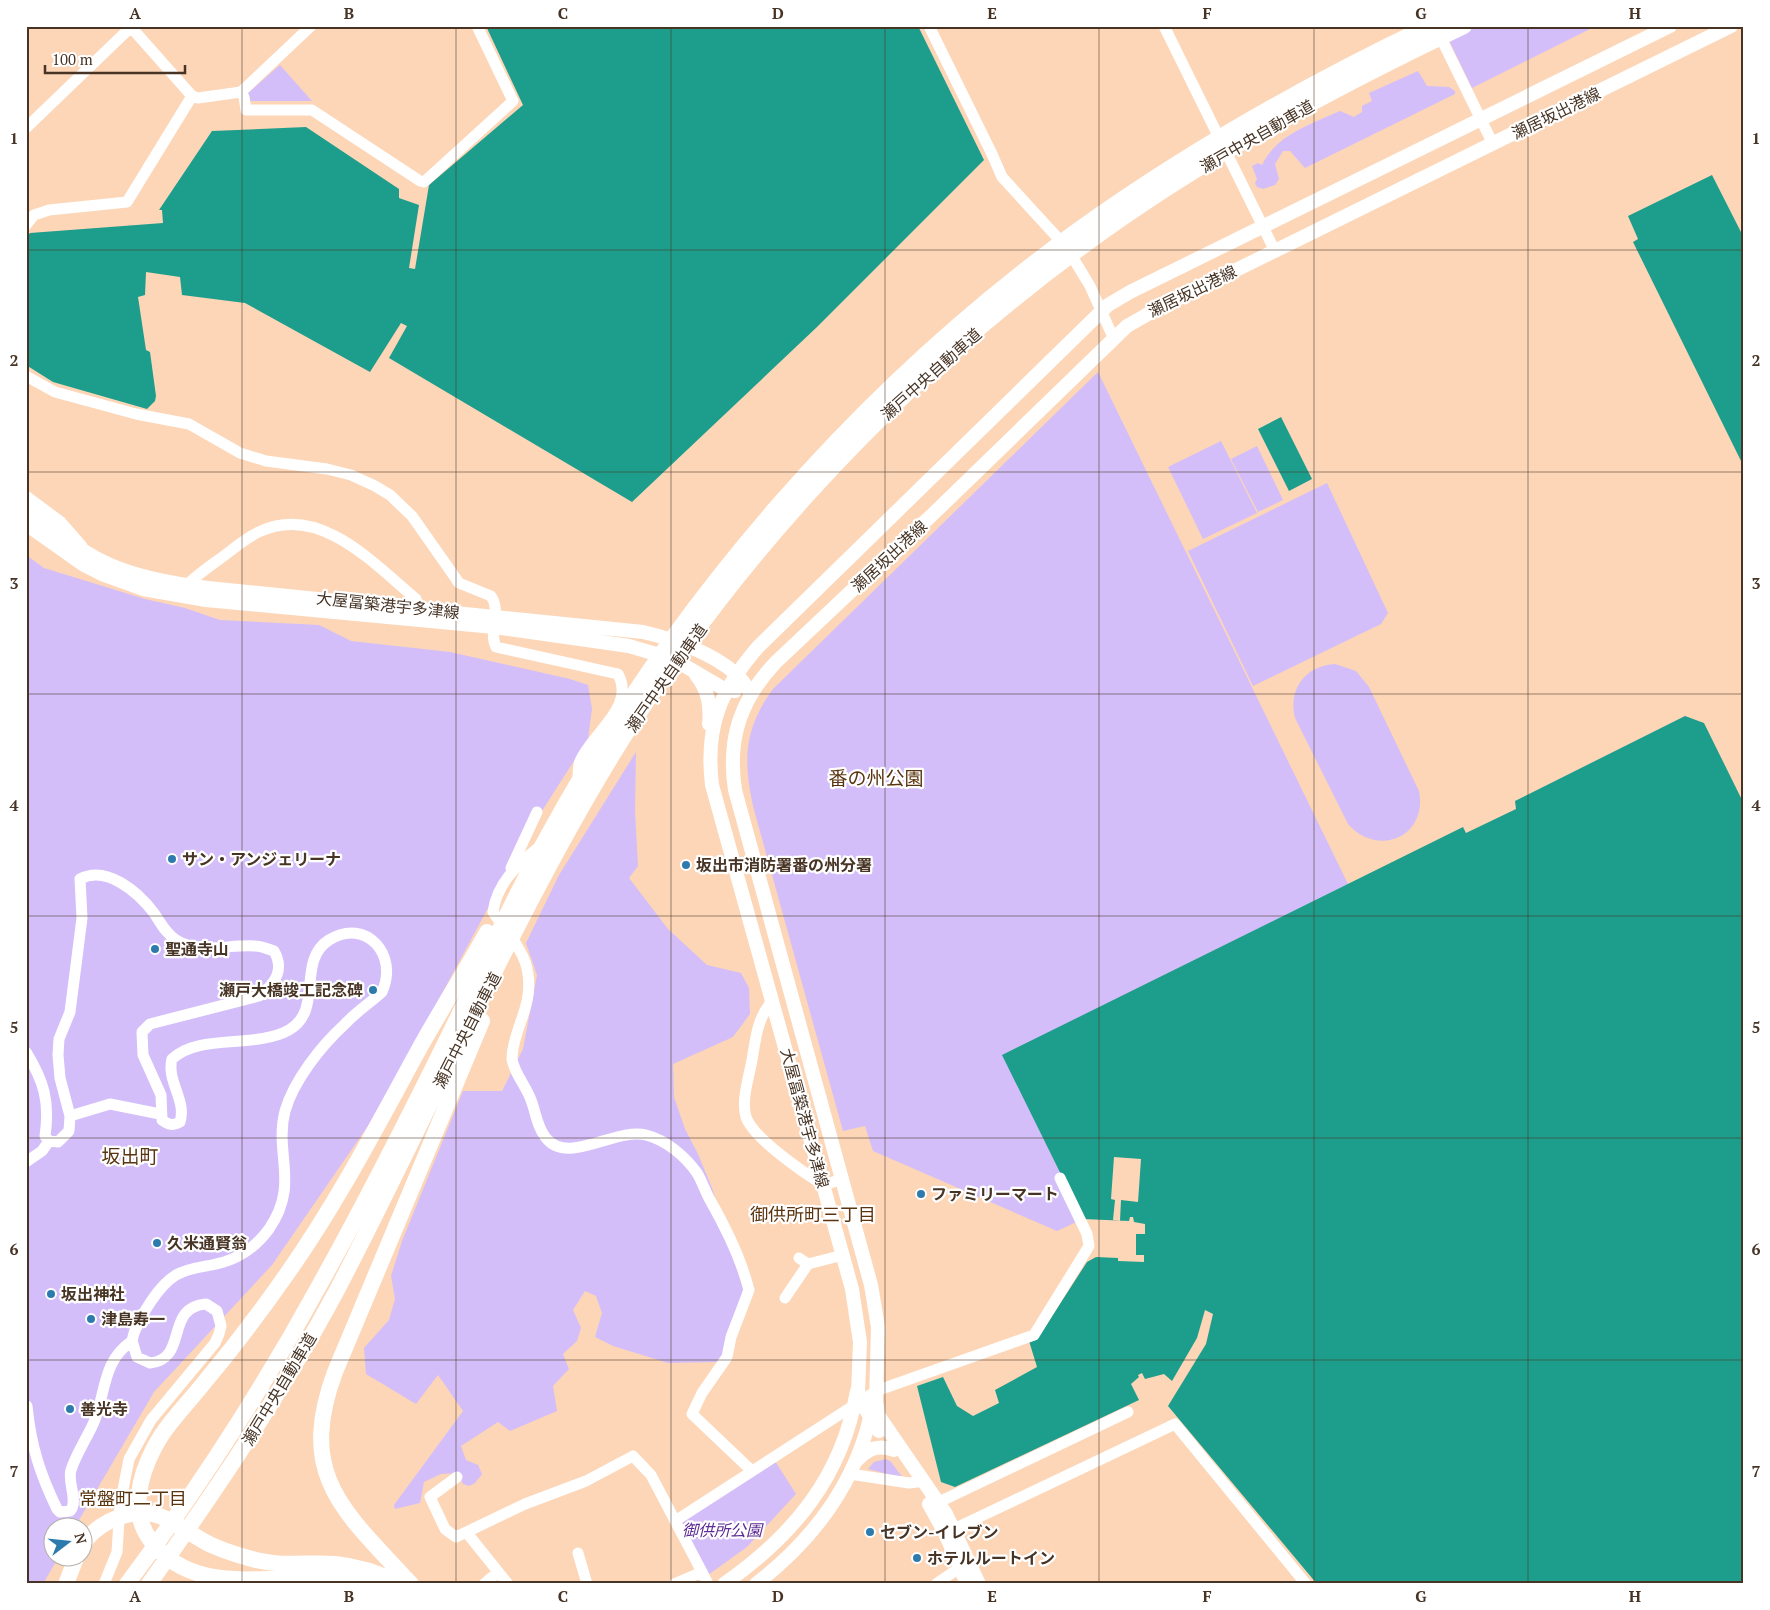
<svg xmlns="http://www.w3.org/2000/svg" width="1770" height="1610" font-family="'PT Serif','Noto Sans JP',serif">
	<rect width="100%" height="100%" fill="#fcd6b7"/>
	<path fill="#d3befa" d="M 1442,26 L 1596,26 L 1472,88 Z
		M 280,65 L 312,101 L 248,101 L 247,94 Z
		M 1418,71 L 1427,86 L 1449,87 L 1455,91 L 1455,94 L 1305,168 L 1290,151 L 1283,151 L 1275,164 L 1279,179 L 1275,185 L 1263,189 L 1257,187 L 1255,183 L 1257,179 L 1252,166 L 1258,163 L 1262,165 C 1276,135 1311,124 1340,111 L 1354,117 L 1362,112 L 1362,106 L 1372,101 L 1369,93 Z
		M 1098,372 L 1348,884 L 1003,1055 L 1083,1219 L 1057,1231 L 873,1151 L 865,1126 L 843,1131 L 754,810 C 743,762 743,730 773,689 Z
		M 1221,441 L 1257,513 L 1203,539 L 1168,467 Z
		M 1257,446 L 1283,500 L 1258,512 L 1231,459 Z
		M 1327,483 L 1388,613 L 1381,624 L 1253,686 L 1188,551 Z
		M 26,555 L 44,568 L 145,599 L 185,608 L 220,620 L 319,625 L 351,641 L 450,652 L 570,679 L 588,685 L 592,709 L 588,739 L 531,828 L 381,1107 L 272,1265 L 154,1392 L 75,1527 L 52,1528 L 52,1558 L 58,1558 L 43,1584 L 26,1584 Z
		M 1335,664 L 1356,671 L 1369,687 L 1419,791 C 1428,837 1378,858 1348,824 L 1295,718 C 1288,689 1305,666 1335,664 Z
		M 636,752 L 635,811 L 638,866 L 629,878 L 668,929 L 707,965 L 741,973 L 749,988 L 750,1014 L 733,1037 L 673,1064 L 674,1097 L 685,1129 L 698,1154 L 712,1188 L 743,1289 L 729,1350 L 717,1362 L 668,1363 L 613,1346 L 595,1337 L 602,1313 L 596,1296 L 585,1291 L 573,1310 L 581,1328 L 577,1341 L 563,1354 L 569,1369 L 553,1386 L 557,1411 L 510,1431 L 498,1422 L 461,1446 L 466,1460 L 478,1465 L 482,1474 L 475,1483 L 469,1486 L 463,1484 L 458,1473 L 441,1474 L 424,1482 L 420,1503 L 395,1509 L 394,1505 L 463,1411 L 438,1375 L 416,1404 L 366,1374 L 364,1348 L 389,1320 L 395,1299 L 391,1276 L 402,1241 L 463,1091 L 502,1091 L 523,1049 L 537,975 L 526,943 L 559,875 Z
		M 886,1459 L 891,1462 L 903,1478 L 868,1469 L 874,1462 Z
		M 775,1461 L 796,1494 L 747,1547 L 708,1575 L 682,1522 Z"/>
	<path fill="#1d9d8c" d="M 486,26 L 918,26 L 984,160 L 817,327 L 632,502 L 389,358 L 407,326 L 401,323 L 370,372 L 245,303 L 182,295 L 180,277 L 146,272 L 145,295 L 138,297 L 146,350 L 150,352 L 156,396 L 155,401 L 147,409 L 53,382 L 26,365 L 26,238 L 30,233 L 163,223 L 162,210 L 159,210 L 212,131 L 306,127 L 399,189 L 399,198 L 419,205 L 409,268 L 415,269 L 429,185 L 523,105 Z
		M 1712,175 L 1744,238 L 1744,467 L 1633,242 L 1638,239 L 1628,216 Z
		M 1281,417 L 1312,479 L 1289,491 L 1258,429 Z
		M 1685,716 L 1704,723 L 1744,804 L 1744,1584 L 1317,1584 L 1168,1406 L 1206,1344 L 1213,1314 L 1205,1310 L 1197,1338 L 1172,1381 L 1164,1374 L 1145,1379 L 1142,1373 L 1138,1375 L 1139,1377 L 1131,1384 L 1139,1400 L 955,1487 L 941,1482 L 917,1386 L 943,1377 L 957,1406 L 973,1416 L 999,1403 L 995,1390 L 1037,1367 L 1029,1341 L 1038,1338 L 1087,1262 L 1096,1257 L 1118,1258 L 1118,1261 L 1144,1262 L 1144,1255 L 1136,1255 L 1136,1234 L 1145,1234 L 1145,1224 L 1134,1222 L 1133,1217 L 1130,1217 L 1129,1221 L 1083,1219 L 1002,1055 L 1463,827 L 1466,833 L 1516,809 L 1515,801 Z"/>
	<path fill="#fcd6b7" d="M 1114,1157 L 1141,1159 L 1138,1202 L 1121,1200 L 1120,1221 L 1113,1220 L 1115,1200 L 1111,1199 Z"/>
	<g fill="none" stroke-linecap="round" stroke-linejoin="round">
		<path stroke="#fff" stroke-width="11" d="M 130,26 L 192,96 L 198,98 L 241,92 L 311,26
			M 929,26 L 992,154 L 1002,177 L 1067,248 L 1090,286 L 1113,337
			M 1164,26 L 1275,251
			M 1435,26 L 1493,144
			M 241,92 L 244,97 L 246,110 L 312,110 L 420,181 L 424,182 L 513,101 L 477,26
			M 26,128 L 131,27
			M 26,225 L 34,215 L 49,210 L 127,202 L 192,96
			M 26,376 L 55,392 L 136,414 L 189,424 L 240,453 L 266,461 L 327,469 L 351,475 L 375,486 L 390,495 L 412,516 L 459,583 L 491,596 C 502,612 488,631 496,647 L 618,674 C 636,707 592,733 580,761 C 578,766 578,774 578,780
			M 26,496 L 61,522 L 82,546
			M 187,585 C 200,572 215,563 229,552 C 239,544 249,536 261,531 C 321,504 375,565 416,599 L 418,608
			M 539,847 C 517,865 497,883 493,912 C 505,930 526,952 528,974 C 532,1001 520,1019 514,1044 C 513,1048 512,1054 512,1059 C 514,1073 526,1086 531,1100 C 536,1113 537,1127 546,1138 C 568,1166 616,1127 646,1135 C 666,1140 685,1156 697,1173 C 702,1181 705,1191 710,1200 C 726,1228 741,1258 749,1290 L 731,1337 L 727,1357 L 702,1393 L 692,1414 L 752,1471
			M 511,868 L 537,812
			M 773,1000 C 757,1018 756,1037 752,1060 C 749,1077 741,1100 746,1117 C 753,1138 804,1173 824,1185 L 842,1179
			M 26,1052 C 44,1081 50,1102 45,1136 L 49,1141 L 58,1142 L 69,1131 L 70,1116 L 60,1078 L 58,1055 L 59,1039 L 70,1012 L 75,973 L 82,918 L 80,879 C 107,865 138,892 154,913 C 160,922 166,934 176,940 C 200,955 229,944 255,946 C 261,946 268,949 274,951 C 285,970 275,984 259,996 L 150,1024 L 142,1032 L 143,1055 L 161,1095 L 162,1120 C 169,1125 173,1126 180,1122 C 187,1100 166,1081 172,1059 C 199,1033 255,1049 289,1030 C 324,1010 296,961 329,940 C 366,917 399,955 382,992 C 370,1003 356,1012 345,1024 C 321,1046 294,1080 285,1111 C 274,1154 300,1184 269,1229 C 256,1247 237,1260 216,1264 C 203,1267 188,1268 176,1275 C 158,1286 142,1314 134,1333 L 132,1341 L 137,1357 L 150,1363 C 189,1359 164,1307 206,1304 L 217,1311 L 221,1326 L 219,1334 L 215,1343 L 151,1420 L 129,1459 L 120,1505 L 117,1552 L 104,1584
			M 70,1116 L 110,1104 L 160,1114
			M 26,1162 L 42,1151 L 49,1141
			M 799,1258 L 808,1264 L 843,1255
			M 785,1298 L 808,1264
			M 27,1406 C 31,1446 40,1474 57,1509 L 60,1512 L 70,1511 C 79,1502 67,1482 71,1470 C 76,1454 87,1438 94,1422 C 106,1393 102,1361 132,1341
			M 850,1474 L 909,1483 L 925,1481
			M 457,1477 L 430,1497 L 445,1529 L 456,1537 L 525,1504 L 586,1481 L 633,1456 L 651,1475 L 702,1572 L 674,1584
			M 939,1502 L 1128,1412
			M 675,1521 L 876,1391 L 1034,1335 L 1089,1246 L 1087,1234 L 1060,1178
			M 954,1529 L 1175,1424 L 1306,1584
			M 467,1533 L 508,1584
			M 578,1553 L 587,1584
			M 702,1572 L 708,1584
			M 484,1584 L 498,1572
			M 936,1584 L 965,1564"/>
		<path stroke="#fff" stroke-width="14" d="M 26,508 C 53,529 79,551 110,565 C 140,578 174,584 208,588 L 643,632 C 673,639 713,653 736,674 C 742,679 746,687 751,693
			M 26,524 L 84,565 L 104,575 L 143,589 L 206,600 L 494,627 L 629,646 L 673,659 L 726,690 L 735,691
			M 696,675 C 708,690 711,705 709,724
			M 879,1431 L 860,1400 L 858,1393 L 860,1342 L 852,1289 L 712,785 C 705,726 720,691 758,647 L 1108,305 L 1130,292 L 1670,26
			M 857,1460 C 868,1449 878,1444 894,1450
			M 929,1504 L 945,1533 L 967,1584
			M 724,1584 C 794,1535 842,1477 857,1391
			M 756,1584 C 813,1540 855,1484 871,1414
			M 979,1584 L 946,1514 L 878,1415 L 876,1401 L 878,1327 L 871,1285 L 735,790 C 727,738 741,699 776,662 L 933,514 L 1127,326 L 1157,309 L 1731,26"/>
		<path stroke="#fff" stroke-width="16" d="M 82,1545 C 96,1525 119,1513 144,1513 C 166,1513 189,1534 209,1544 C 222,1550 237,1555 252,1559 C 279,1567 307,1562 335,1564 C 358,1566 379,1573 400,1584
			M 66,1584 L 76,1558
			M 127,1584 C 198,1489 262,1390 319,1286 C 368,1198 414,1107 458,1017 C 487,957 514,897 546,839 C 675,602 859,389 1077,231 C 1187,152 1307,84 1429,26
			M 149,1584 C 216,1490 281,1394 336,1292 C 422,1128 495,957 588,796 C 711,582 884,392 1083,246 C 1201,159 1332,89 1464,26
			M 367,1584 C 353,1581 339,1577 325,1577 C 264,1575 191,1597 149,1538 C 130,1511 140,1475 154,1448 C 166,1425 186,1405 203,1384 C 233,1348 262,1310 289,1271 C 338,1201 377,1126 418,1051 C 440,1011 465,972 487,932
			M 411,1584 C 345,1512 296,1477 335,1372 L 482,1021"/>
	</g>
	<path fill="none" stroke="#473425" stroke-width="1" stroke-opacity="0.55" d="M 242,26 L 242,1584M 456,26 L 456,1584M 671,26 L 671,1584M 885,26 L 885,1584M 1099,26 L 1099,1584M 1314,26 L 1314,1584M 1528,26 L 1528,1584M 26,250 L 1744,250M 26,472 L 1744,472M 26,694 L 1744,694M 26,916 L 1744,916M 26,1138 L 1744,1138M 26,1360 L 1744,1360"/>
	<g fill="#2d7bad" stroke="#fff" stroke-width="2">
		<circle cx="172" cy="859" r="5"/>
		<circle cx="686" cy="865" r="5"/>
		<circle cx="155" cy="949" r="5"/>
		<circle cx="373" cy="990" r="5"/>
		<circle cx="921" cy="1194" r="5"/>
		<circle cx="157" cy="1243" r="5"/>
		<circle cx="51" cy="1294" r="5"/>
		<circle cx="91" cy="1319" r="5"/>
		<circle cx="70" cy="1409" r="5"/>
		<circle cx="870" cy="1532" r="5"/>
		<circle cx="917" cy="1558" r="5"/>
	</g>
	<g text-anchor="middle" stroke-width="4.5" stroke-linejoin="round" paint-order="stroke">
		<g font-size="16" fill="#473425" stroke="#fff">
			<text transform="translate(1556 113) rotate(-26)" y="6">瀬居坂出港線</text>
			<text transform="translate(1257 136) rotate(-30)" y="6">瀬戸中央自動車道</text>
			<text transform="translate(1192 291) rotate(-26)" y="6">瀬居坂出港線</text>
			<text transform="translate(931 374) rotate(-42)" y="6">瀬戸中央自動車道</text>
			<text transform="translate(889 556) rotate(-43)" y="6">瀬居坂出港線</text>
			<text transform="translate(388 605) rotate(6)" y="6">大屋冨築港宇多津線</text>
			<text transform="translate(666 678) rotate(-55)" y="6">瀬戸中央自動車道</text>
			<text transform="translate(467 1030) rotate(-63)" y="6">瀬戸中央自動車道</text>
			<text transform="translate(805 1118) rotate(75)" y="6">大屋冨築港宇多津線</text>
			<text transform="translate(279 1389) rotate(-59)" y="6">瀬戸中央自動車道</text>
		</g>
		<g font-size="16" font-weight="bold" fill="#473425" stroke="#fff" text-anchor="start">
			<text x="182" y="865">サン・アンジェリーナ</text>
			<text x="696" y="871">坂出市消防署番の州分署</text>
			<text x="165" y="955">聖通寺山</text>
			<text x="363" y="996" text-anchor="end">瀬戸大橋竣工記念碑</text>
			<text x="931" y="1200">ファミリーマート</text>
			<text x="167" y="1249">久米通賢翁</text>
			<text x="61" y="1300">坂出神社</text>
			<text x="101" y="1325">津島寿一</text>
			<text x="80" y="1415">善光寺</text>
			<text x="880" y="1538">セブン-イレブン</text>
			<text x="927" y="1564">ホテルルートイン</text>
		</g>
		<g font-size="16" font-style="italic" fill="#5c2a93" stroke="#fff">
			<text x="722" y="1536">御供所公園</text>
		</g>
		<g font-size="18" fill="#5a340e" stroke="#fff">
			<text x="813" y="1221">御供所町三丁目</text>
			<text x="133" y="1505">常盤町二丁目</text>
		</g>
		<g font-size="19" fill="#5a340e" stroke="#fff">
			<text x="876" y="785">番の州公園</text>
			<text x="130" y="1163">坂出町</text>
		</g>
	</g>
	<rect width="1770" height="1610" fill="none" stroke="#ffffff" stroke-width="55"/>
	<g transform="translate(68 1542) rotate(74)"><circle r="24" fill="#ffffff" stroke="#b5aea8"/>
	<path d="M0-4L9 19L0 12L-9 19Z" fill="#2d7bad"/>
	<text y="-8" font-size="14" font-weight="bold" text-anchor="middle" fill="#473425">N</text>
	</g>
	<path d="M45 65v8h140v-8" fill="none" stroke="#473425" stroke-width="2.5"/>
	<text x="52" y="65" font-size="15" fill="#473425" stroke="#ffffff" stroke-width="4" paint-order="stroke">100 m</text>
	<rect x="28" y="28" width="1714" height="1554" fill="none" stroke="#473425" stroke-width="2"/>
	<g font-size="16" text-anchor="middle" font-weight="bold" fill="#473425">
		<text x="135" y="19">A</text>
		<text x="349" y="19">B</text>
		<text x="563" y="19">C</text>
		<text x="778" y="19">D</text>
		<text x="992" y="19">E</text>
		<text x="1207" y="19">F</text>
		<text x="1421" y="19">G</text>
		<text x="1635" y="19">H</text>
		<text x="14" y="144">1</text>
		<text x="1756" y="144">1</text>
		<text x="14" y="366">2</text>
		<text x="1756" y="366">2</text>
		<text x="14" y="589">3</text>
		<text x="1756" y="589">3</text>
		<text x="14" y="811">4</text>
		<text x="1756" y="811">4</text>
		<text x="14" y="1033">5</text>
		<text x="1756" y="1033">5</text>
		<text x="14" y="1255">6</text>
		<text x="1756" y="1255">6</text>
		<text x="14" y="1477">7</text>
		<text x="1756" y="1477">7</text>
		<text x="135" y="1602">A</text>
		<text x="349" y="1602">B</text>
		<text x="563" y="1602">C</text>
		<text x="778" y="1602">D</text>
		<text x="992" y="1602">E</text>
		<text x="1207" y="1602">F</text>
		<text x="1421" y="1602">G</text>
		<text x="1635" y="1602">H</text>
	</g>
</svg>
